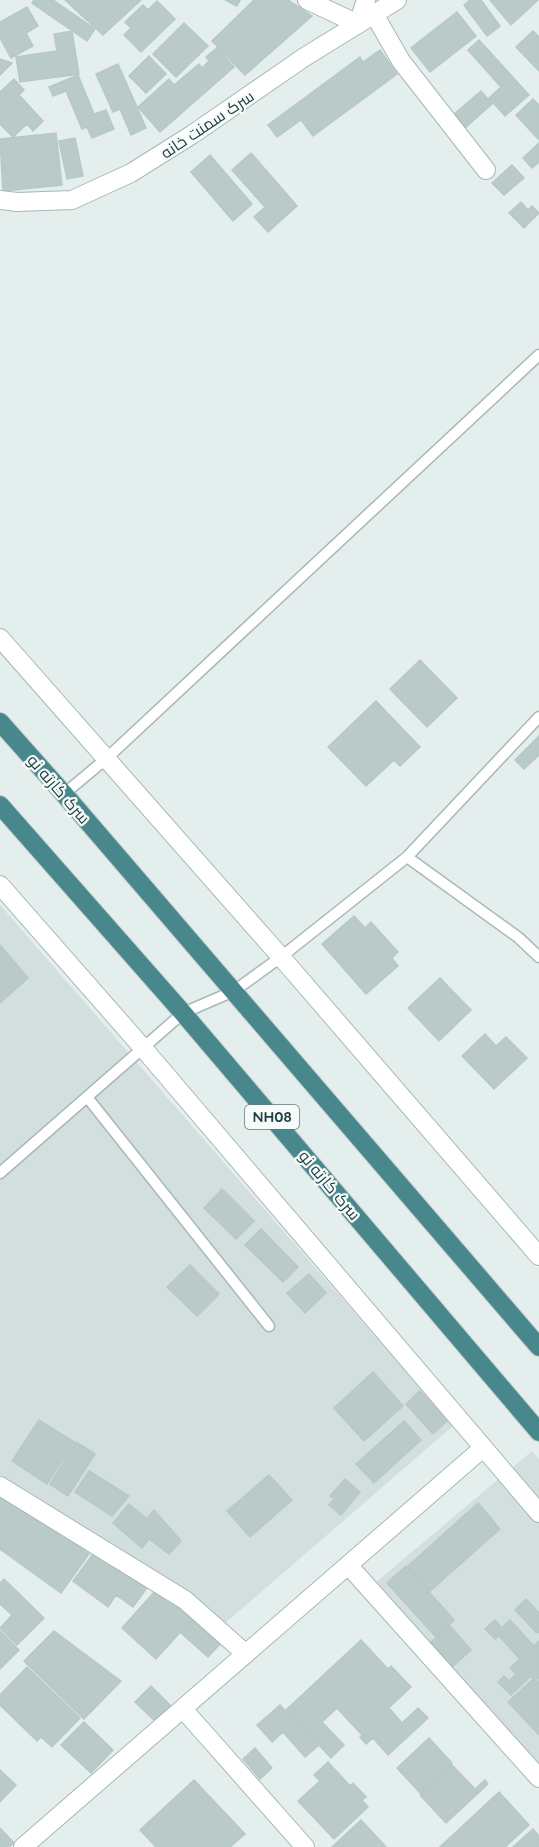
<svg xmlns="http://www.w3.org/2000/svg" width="539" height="1847" font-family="Quicksand,Cairo,sans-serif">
	<rect width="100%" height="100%" fill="#e4efed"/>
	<path fill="#d2dfde" d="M 0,905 L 453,1426 L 223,1625 L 0,1475 Z
		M 532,1451 L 539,1459 L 539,1768 L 375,1583 Z"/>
	<path fill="#b9cac8" stroke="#b6c9c7" stroke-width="1.5" d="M 34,0 L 53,0 L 95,29 L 87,41 L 32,3 Z
		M 65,0 L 141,0 L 103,35 Z
		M 225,0 L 240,0 L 237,6 Z
		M 254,0 L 288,0 L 312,16 L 245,75 L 212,41 Z
		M 470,0 L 481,0 L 500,26 L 487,36 L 464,5 Z
		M 490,0 L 538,0 L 511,25 Z
		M 157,1 L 175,19 L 141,52 L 124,35 L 131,28 L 125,22 L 143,5 L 148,10 Z
		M 27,7 L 38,26 L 26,33 L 33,46 L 11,58 L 0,38 L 0,22 Z
		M 457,12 L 476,36 L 430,72 L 411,48 Z
		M 184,23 L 208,46 L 176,77 L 153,54 Z
		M 72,31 L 79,74 L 20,82 L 16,57 L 57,51 L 54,34 Z
		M 533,31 L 539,37 L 539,71 L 516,47 Z
		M 479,40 L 529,95 L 505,116 L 489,98 L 501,87 L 468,50 Z
		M 217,48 L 234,67 L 160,132 L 138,107 L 169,79 L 174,85 L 199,64 L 202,68 L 209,61 L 206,57 Z
		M 380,50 L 397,74 L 313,136 L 301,120 L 277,137 L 268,125 L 360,57 L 363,62 Z
		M 149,56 L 166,74 L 146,93 L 129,76 Z
		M 0,59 L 12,63 L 0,75 Z
		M 118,64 L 146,128 L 131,135 L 120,109 L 113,112 L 96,74 Z
		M 78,75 L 94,114 L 106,110 L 114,129 L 92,138 L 87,127 L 82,129 L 66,91 L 53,96 L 49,87 Z
		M 14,79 L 24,90 L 19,95 L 43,121 L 33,131 L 27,124 L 13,137 L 0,124 L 0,92 Z
		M 481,91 L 492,104 L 465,128 L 453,115 Z
		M 533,99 L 539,105 L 539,140 L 516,115 Z
		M 56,133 L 62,185 L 3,191 L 0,139 Z
		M 75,138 L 83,176 L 67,179 L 59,141 Z
		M 539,143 L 539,162 L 532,168 L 523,158 Z
		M 251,153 L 297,206 L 268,232 L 254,217 L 265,207 L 232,170 Z
		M 210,155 L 252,204 L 233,221 L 191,172 Z
		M 512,165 L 524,178 L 504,195 L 492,183 Z
		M 521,202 L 528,210 L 532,206 L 539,213 L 524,228 L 509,213 Z
		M 420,660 L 457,698 L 427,727 L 390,689 Z
		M 376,701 L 420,747 L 400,766 L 394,760 L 366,786 L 328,747 Z
		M 539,736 L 539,755 L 524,769 L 515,760 Z
		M 354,916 L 365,928 L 371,922 L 398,952 L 392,958 L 398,966 L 366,994 L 322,944 Z
		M 0,945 L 28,978 L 0,1003 Z
		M 440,978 L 471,1010 L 439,1041 L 408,1008 Z
		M 485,1034 L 496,1046 L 506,1037 L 527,1058 L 494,1089 L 462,1056 Z
		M 222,1189 L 254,1221 L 236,1239 L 204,1208 Z
		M 261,1229 L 298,1267 L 283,1282 L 245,1245 Z
		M 190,1265 L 219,1294 L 197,1316 L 167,1287 Z
		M 309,1274 L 326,1293 L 305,1313 L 287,1293 Z
		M 373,1372 L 403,1406 L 364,1441 L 334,1408 Z
		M 420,1391 L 447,1421 L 433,1434 L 406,1404 Z
		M 39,1420 L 74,1442 L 47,1484 L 12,1461 Z
		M 404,1421 L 421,1440 L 374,1483 L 356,1464 Z
		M 76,1442 L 95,1454 L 68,1496 L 50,1484 Z
		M 89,1471 L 129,1496 L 112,1516 L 75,1492 Z
		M 269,1475 L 292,1500 L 250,1537 L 227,1511 Z
		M 345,1479 L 360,1492 L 341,1515 L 329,1505 L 334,1499 L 330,1496 Z
		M 0,1488 L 89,1554 L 61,1593 L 0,1549 Z
		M 478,1503 L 500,1529 L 430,1591 L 408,1566 Z
		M 129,1504 L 147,1519 L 154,1510 L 181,1541 L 169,1554 L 149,1539 L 142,1548 L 113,1523 Z
		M 93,1554 L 149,1585 L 133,1607 L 116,1595 L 108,1607 L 73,1581 Z
		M 406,1566 L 454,1620 L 436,1637 L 387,1583 Z
		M 4,1579 L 44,1618 L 17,1645 L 0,1628 L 12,1615 L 0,1604 L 0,1583 Z
		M 157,1589 L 192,1619 L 156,1659 L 122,1628 Z
		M 526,1599 L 539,1613 L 539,1632 L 537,1633 L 515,1610 Z
		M 195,1618 L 222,1642 L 208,1657 L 181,1633 Z
		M 495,1620 L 502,1628 L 510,1620 L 534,1646 L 539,1641 L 539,1678 L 535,1682 L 531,1676 L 511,1695 L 498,1682 L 504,1676 L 509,1681 L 516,1674 L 510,1668 L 520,1659 L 499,1636 L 495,1639 L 485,1629 Z
		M 450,1626 L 471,1650 L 452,1667 L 431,1642 Z
		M 0,1631 L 19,1650 L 0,1669 Z
		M 54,1631 L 121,1681 L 84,1719 L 24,1661 Z
		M 361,1640 L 388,1669 L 391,1666 L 411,1687 L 361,1734 L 337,1708 L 322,1722 L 344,1745 L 331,1758 L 286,1710 Z
		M 27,1667 L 80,1718 L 52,1747 L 41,1737 L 37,1741 L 0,1705 L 0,1695 Z
		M 532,1680 L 536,1684 L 539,1681 L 539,1735 L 508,1702 Z
		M 151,1686 L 171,1706 L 156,1722 L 135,1702 Z
		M 280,1705 L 318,1746 L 305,1757 L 283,1732 L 272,1742 L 257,1725 Z
		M 418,1708 L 428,1718 L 388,1755 L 373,1738 L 366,1744 L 360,1737 L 390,1709 L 402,1723 Z
		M 84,1722 L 113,1750 L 91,1773 L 61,1745 Z
		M 429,1738 L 452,1763 L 420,1793 L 397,1768 Z
		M 255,1748 L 272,1768 L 260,1779 L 243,1759 Z
		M 328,1762 L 350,1786 L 353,1783 L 366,1797 L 362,1800 L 368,1807 L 334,1839 L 298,1801 L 320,1781 L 314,1775 Z
		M 452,1765 L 475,1789 L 485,1780 L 488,1784 L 446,1823 L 420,1795 Z
		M 0,1770 L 16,1785 L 0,1802 Z
		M 194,1780 L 245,1834 L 230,1847 L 156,1847 L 140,1830 Z
		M 499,1792 L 529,1825 L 505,1847 L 440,1847 Z
		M 361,1820 L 386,1847 L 332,1847 Z
		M 0,1828 L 14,1843 L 9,1847 L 0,1847 Z
		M 533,1829 L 539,1836 L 539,1847 L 513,1847 Z"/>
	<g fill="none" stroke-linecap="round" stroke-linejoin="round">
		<defs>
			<path id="service" d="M 64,794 L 107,758 L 539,355
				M 407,857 L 519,938 L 539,957
				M 87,1097 L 269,1326
				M 0,1173 L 183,1013 L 234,991 L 281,957 L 407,857 L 539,717"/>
			<path id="minor" d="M 307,0 L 358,24 L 366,0
				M 374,14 L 401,61 L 486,170
				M 0,638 L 281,957 L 539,1256
				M 0,885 L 143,1048 L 539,1513
				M 0,1486 L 185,1600 L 246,1654
				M 349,1566 L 539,1778
				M 183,1709 L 305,1847
				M 23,1847 L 483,1448"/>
			<path id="tertiary" d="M 0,200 L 17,202 L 72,200 L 131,173 L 193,134 L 303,58 L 397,0"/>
			<path id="trunk" d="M 0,722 L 64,794 L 539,1347
				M 0,805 L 183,1013 L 539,1432"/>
		</defs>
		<use href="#service" stroke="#a6b8b7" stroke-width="13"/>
		<use href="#minor" stroke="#a6b8b7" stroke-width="20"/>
		<use href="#tertiary" stroke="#a6b8b7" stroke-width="20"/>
		<use href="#trunk" stroke="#c1caca" stroke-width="20"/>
		<use href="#service" stroke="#fff" stroke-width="10"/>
		<use href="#minor" stroke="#fff" stroke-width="18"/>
		<use href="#tertiary" stroke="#fff" stroke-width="18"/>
		<use href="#trunk" stroke="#48888d" stroke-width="18"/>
	</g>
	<g text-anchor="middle" stroke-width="4.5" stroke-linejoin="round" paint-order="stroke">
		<rect fill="#f6fbfa" stroke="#617a7a" stroke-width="1.5" x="245" y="1105" width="54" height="24" rx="4.5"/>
		<g font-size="15" font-weight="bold" fill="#214243">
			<text x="272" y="1122">NH08</text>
		</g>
		<g font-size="16" fill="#214243" stroke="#f6fbfa">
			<text transform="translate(207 124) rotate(-34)" y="6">سرک سمنت خانه</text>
			<text transform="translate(59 789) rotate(49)" y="6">سرک کارته نو</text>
			<text transform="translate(330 1185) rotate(50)" y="6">سرک کارته نو</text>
		</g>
	</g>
</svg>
